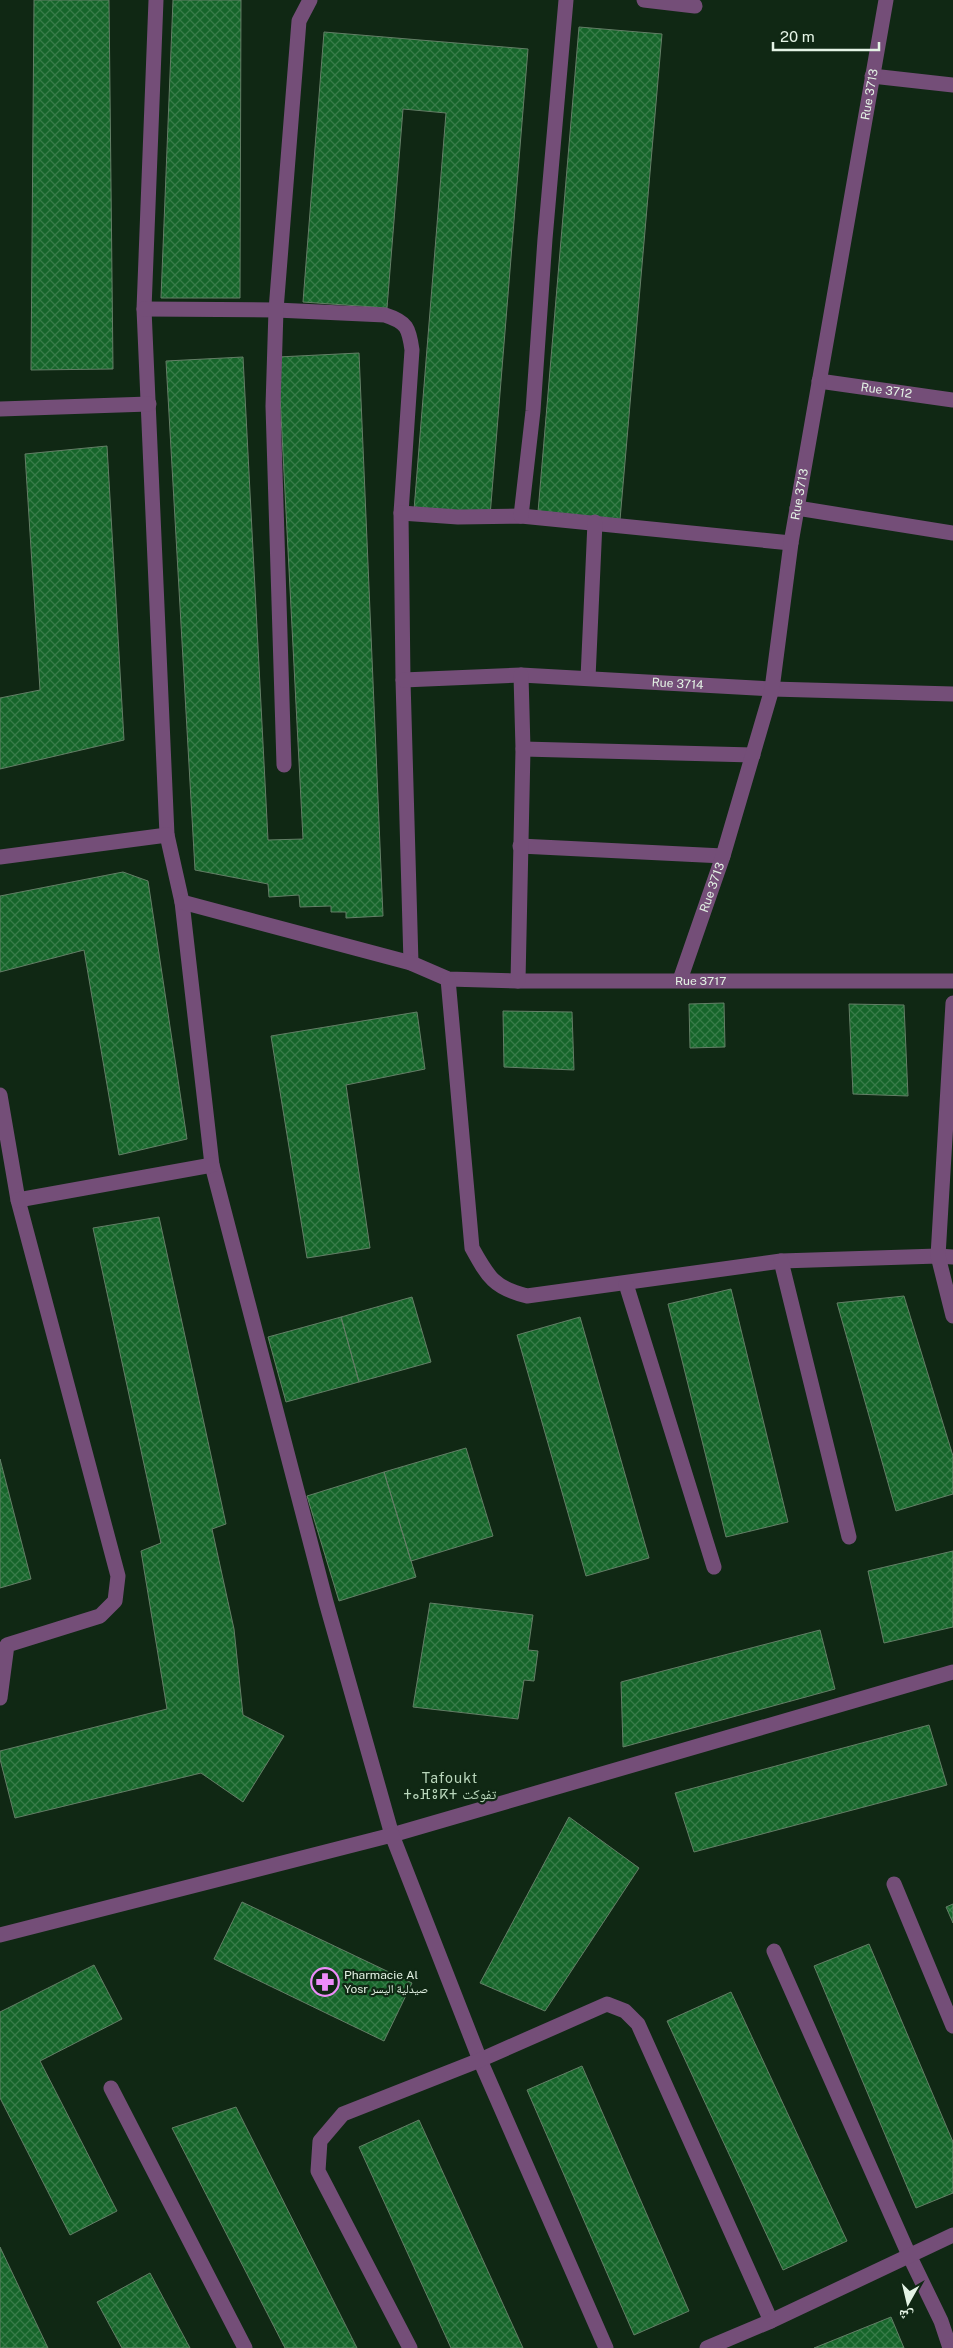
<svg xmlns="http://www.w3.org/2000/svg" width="953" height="2348" font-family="'Public Sans','Noto Naskh Arabic','Noto Sans Tifinagh',sans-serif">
	<defs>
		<pattern id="building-cross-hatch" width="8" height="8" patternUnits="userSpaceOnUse" patternTransform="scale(1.25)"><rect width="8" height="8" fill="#16652a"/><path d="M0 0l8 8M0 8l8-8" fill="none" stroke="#387c49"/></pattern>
	</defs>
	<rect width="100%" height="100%" fill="#102814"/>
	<path fill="url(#building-cross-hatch)" stroke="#637e66" d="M 34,0 L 109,0 L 113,369 L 31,370 Z
		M 173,0 L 241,0 L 240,298 L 161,298 Z
		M 579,27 L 662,34 L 620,520 L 538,512 Z
		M 324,32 L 528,49 L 490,516 L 414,510 L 446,113 L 403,109 L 387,308 L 303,302 Z
		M 359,353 L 383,916 L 346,918 L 346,912 L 331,912 L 331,906 L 300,907 L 299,895 L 269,897 L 268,884 L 195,870 L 166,361 L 243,357 L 268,840 L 303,839 L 278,357 Z
		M 107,446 L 124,740 L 0,769 L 0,698 L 40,690 L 25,454 Z
		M 123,872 L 148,881 L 187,1139 L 119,1155 L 84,950 L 0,972 L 0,896 Z
		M 724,1003 L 725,1047 L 690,1048 L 689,1004 Z
		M 849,1004 L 904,1005 L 908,1096 L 853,1094 Z
		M 503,1011 L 572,1012 L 574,1070 L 504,1067 Z
		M 417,1012 L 425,1069 L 346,1085 L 370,1248 L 307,1258 L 271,1036 Z
		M 159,1217 L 226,1524 L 212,1529 L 234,1629 L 243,1715 L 284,1736 L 243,1802 L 201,1773 L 15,1818 L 0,1759 L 0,1751 L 167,1709 L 141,1551 L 161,1543 L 93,1228 Z
		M 731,1289 L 788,1522 L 726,1537 L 668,1304 Z
		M 904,1296 L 953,1456 L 953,1494 L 896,1511 L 837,1303 Z
		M 412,1297 L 431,1362 L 359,1382 L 341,1317 Z
		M 341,1317 L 359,1382 L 286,1402 L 268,1337 Z
		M 580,1317 L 649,1558 L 586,1576 L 517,1335 Z
		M 466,1448 L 493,1536 L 411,1561 L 384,1472 Z
		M 0,1459 L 31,1579 L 0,1588 Z
		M 384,1472 L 416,1577 L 339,1601 L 307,1496 Z
		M 953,1551 L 953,1627 L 884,1643 L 868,1571 Z
		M 430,1603 L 533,1615 L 528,1650 L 538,1651 L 534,1681 L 524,1680 L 518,1719 L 413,1707 Z
		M 820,1630 L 835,1689 L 623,1747 L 621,1682 Z
		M 929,1725 L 947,1785 L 694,1852 L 675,1793 Z
		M 569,1817 L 639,1868 L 545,2011 L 480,1983 Z
		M 242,1902 L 412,1983 L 384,2041 L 214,1959 Z
		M 953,1904 L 953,1923 L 946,1907 Z
		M 869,1944 L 953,2142 L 953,2193 L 916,2208 L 814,1966 Z
		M 94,1965 L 122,2019 L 40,2061 L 117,2211 L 70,2235 L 0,2098 L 0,2012 Z
		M 731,1992 L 847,2241 L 783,2270 L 667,2021 Z
		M 582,2066 L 689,2311 L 634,2335 L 527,2090 Z
		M 236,2107 L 357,2348 L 285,2348 L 172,2128 Z
		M 419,2120 L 523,2348 L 451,2348 L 359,2147 Z
		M 0,2247 L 48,2348 L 0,2348 Z
		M 150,2273 L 190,2348 L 122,2348 L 97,2302 Z
		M 891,2317 L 904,2348 L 814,2348 Z"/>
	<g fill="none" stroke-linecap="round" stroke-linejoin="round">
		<g stroke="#744e78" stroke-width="15">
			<path d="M 156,0 L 144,309 L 167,835"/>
			<path d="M 644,0 L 695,6"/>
			<path d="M 872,76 L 953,85"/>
			<path d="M 144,309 L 276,310 L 385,315 C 407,322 409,328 412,350 L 401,513 L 403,680 L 411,963"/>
			<path id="s1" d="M 819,381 L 953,400"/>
			<path d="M 0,409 L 149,404"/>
			<path d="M 797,508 L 953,533"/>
			<path d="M 401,513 L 458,517 L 521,516 L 791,543"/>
			<path d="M 521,516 L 533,411 L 545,239 L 566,0"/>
			<path d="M 588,678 L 595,522"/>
			<path id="s2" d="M 403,680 L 521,675 L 772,689 L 953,694"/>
			<path d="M 523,749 L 753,755"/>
			<path d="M 284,765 L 273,406 L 276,310 L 299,21 L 310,0"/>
			<path d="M 520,846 L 723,856"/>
			<path d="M 0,857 L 167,835 L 182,902 L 212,1165 L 326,1602 L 392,1835 L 953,1672"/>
			<path id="s3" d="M 182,902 L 411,963 L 448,979 L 518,981 L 953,981"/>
			<path d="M 448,979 L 472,1248 C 488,1277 494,1288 527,1296 L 781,1261 L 938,1256 L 953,1257"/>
			<path id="s4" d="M 680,980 L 723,856 L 772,689 L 791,543 L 886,0"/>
			<path d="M 518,981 L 523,749 L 521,675"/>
			<path d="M 953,1003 L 938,1256 L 953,1316"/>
			<path d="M 0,1095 L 18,1200 L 118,1576 L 115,1601 L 100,1616 L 7,1645 L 0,1698"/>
			<path d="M 18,1200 L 212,1165"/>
			<path d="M 781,1261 L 849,1537"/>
			<path d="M 626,1284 L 714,1567"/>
			<path d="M 894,1884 L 953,2026"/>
			<path d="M 0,1935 L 392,1835 L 480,2060 L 606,2348"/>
			<path d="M 774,1951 L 909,2255 L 941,2321 L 950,2348"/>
			<path d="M 111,2088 L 245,2348"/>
			<path d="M 410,2348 L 318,2171 L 320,2141 L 343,2114 L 480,2060 L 607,2004 L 625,2011 L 638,2024 L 771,2321"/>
			<path d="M 707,2348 L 771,2321 L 953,2235"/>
		</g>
	</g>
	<defs>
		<symbol id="pharmacy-ring" viewBox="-11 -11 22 22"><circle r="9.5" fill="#102814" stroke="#ed8cf9" stroke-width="1.5"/><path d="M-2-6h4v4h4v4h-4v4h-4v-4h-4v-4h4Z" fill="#ed8cf9"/></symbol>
	</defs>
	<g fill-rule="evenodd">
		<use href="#pharmacy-ring" x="309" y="1966" width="32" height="32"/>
	</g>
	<g text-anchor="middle" stroke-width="4.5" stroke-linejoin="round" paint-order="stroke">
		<g font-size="12" fill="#e4f3e5" stroke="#102814">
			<text dy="4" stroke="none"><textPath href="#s4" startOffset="908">Rue 3713</textPath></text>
			<text dy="4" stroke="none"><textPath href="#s1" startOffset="68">Rue 3712</textPath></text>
			<text dy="4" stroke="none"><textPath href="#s4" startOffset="502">Rue 3713</textPath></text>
			<text dy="4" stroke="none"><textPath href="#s2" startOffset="275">Rue 3714</textPath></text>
			<text dy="4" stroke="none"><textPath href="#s4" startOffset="98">Rue 3713</textPath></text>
			<text dy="4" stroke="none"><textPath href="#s3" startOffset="530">Rue 3717</textPath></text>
		</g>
		<g font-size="12" fill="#e4f3e5" stroke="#102814" text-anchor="start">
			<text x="344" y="1979">Pharmacie Al<tspan x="344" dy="14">Yosr صيدلية اليسر</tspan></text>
		</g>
		<g font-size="14" letter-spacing="1" fill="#bad7bc" stroke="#102814">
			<text x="450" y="1783">Tafoukt<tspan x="450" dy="16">ⵜⴰⴼⵓⴽⵜ تفوكت</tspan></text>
		</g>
	</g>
	<g transform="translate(908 2303) rotate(188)" stroke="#102814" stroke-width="4" paint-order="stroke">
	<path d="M0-4L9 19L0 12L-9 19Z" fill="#e4f3e5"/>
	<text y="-8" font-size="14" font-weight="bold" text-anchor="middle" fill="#e4f3e5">ش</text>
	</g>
	<path d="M773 42v8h106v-8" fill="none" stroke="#e4f3e5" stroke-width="2.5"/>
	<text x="780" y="42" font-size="15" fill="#e4f3e5" stroke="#102814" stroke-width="4" paint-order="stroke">20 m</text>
</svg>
